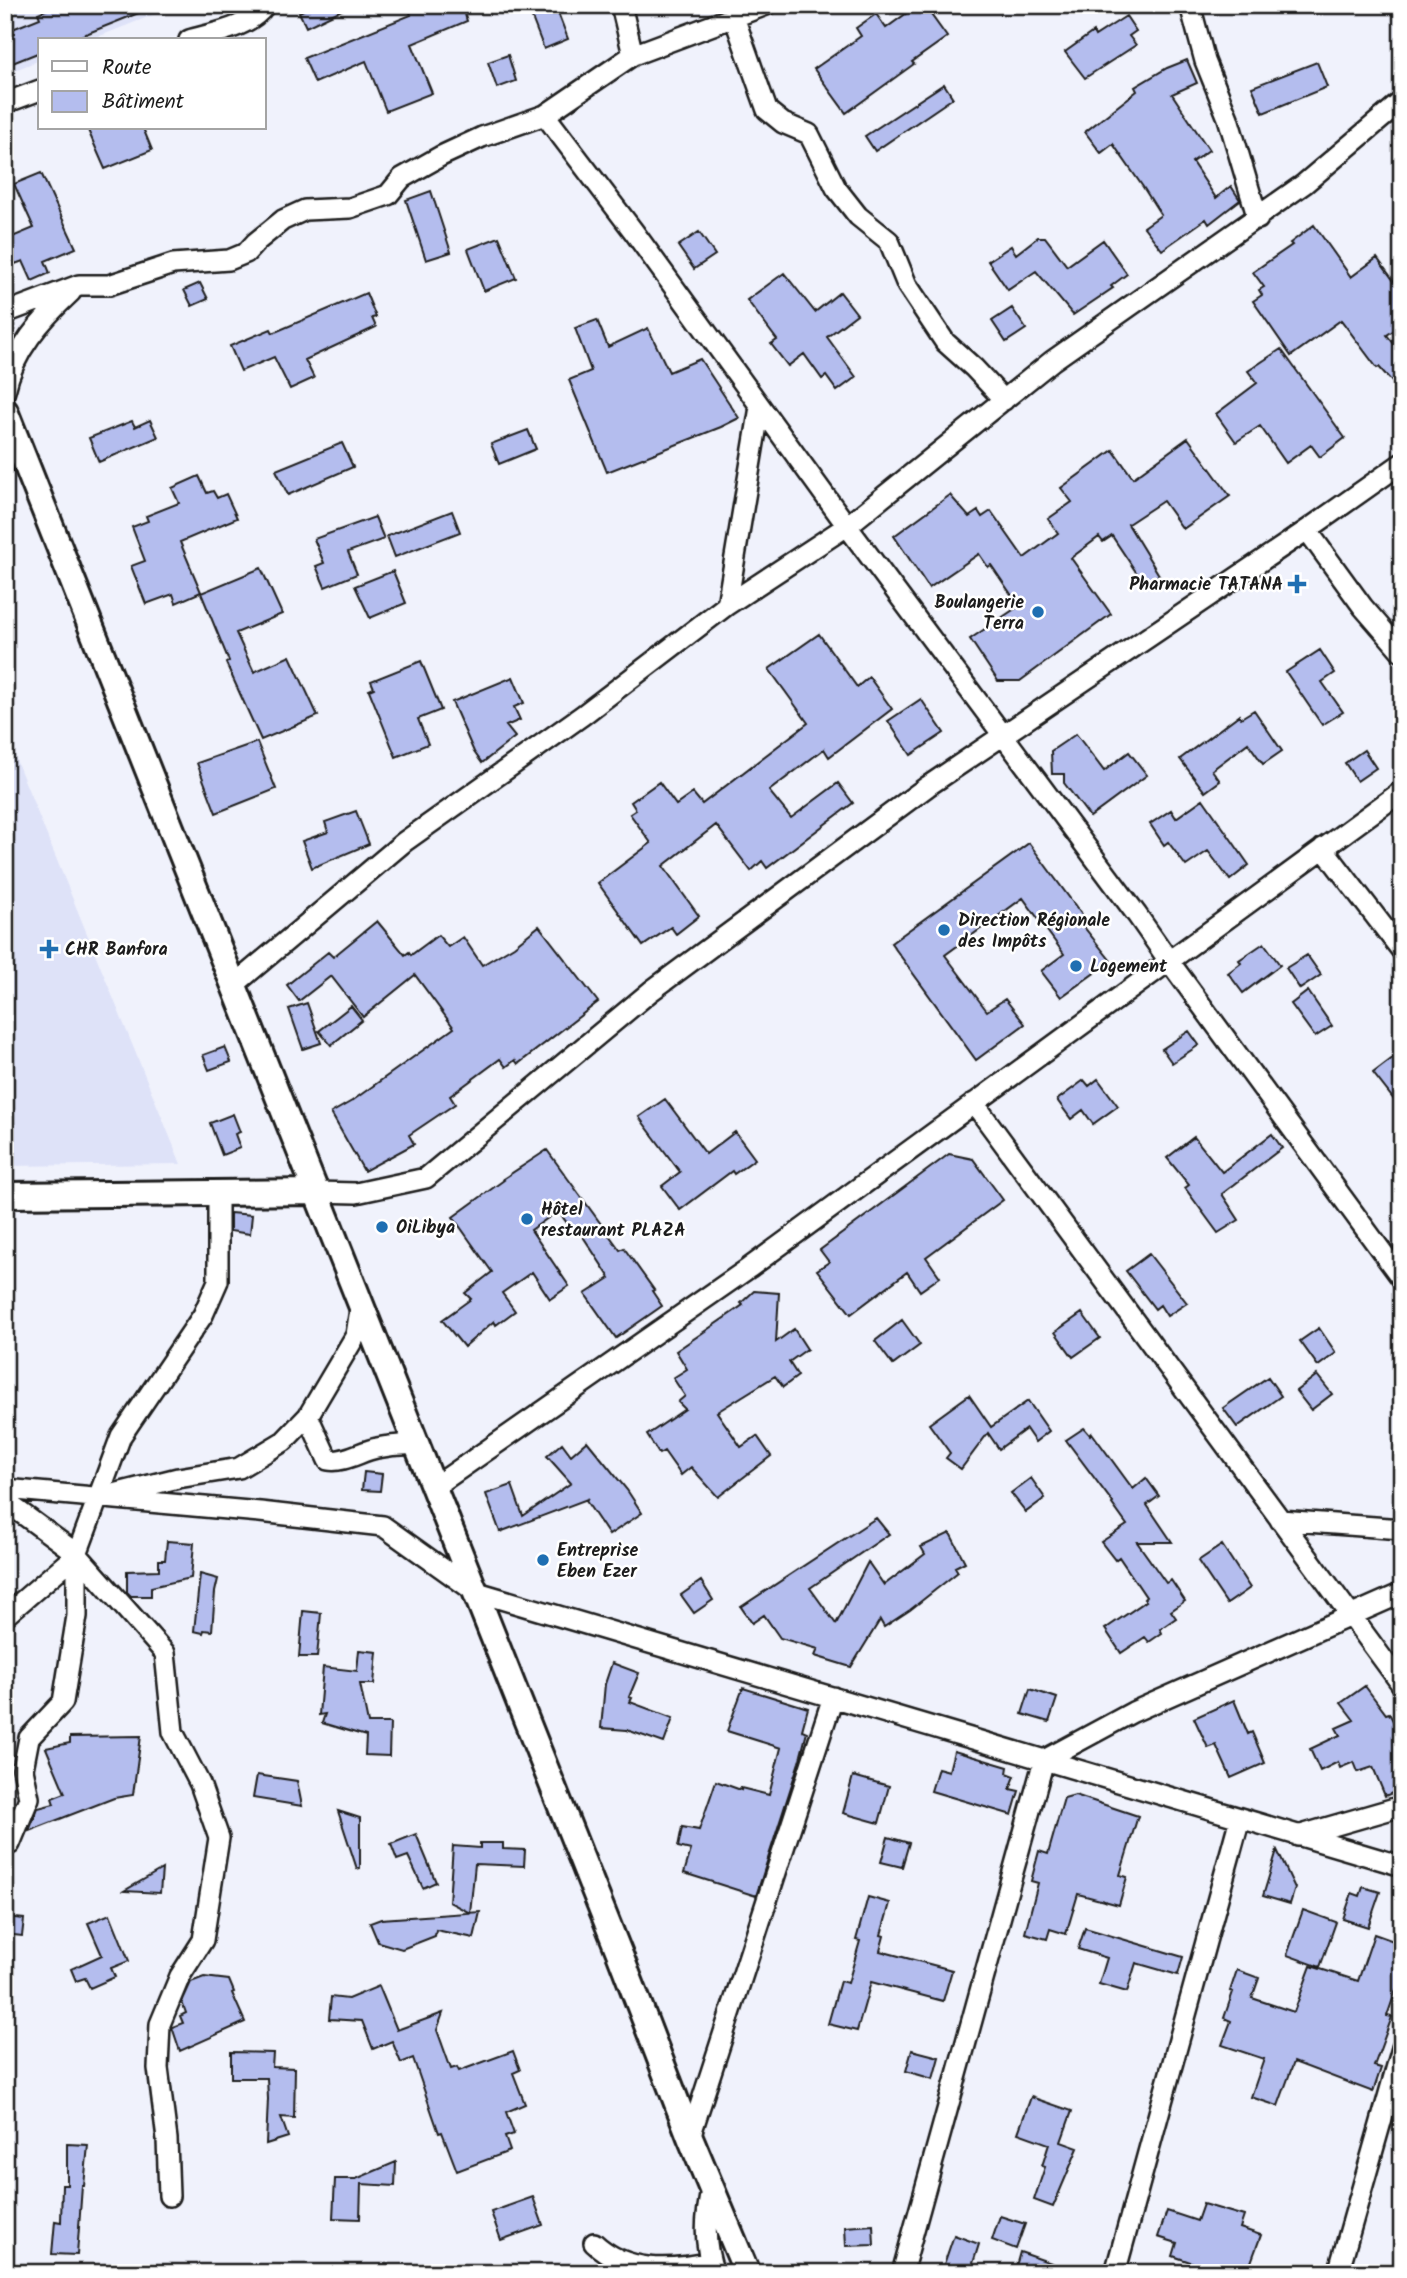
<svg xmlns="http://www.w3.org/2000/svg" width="1407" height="2278" font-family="Kalam,sans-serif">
	<rect width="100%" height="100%" fill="#f0f2fc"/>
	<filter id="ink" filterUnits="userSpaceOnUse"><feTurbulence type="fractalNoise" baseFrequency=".0143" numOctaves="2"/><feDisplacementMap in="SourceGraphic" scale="14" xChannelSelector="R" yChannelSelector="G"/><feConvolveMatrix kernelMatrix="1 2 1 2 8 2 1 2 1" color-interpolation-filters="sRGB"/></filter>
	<g filter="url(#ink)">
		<path fill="#dee2f8" d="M 5,5 L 178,5 L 90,40 L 40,40 L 40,60 L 5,74 Z
			M 5,733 L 181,1164 L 5,1166 Z"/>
		<path fill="#b4bdee" stroke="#1c1c1c" stroke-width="2" d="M 58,5 L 156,5 L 156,6 L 71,40 L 40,40 L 40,52 L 5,66 L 5,32 L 40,18 L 38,13 Z
			M 314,5 L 352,5 L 306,27 L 299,12 Z
			M 407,5 L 462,5 L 467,21 L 412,44 L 432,93 L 386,111 L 366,61 L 315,83 L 304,58 L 411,15 Z
			M 527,5 L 555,5 L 568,39 L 544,49 Z
			M 918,5 L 924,5 L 947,37 L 912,62 L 914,64 L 846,113 L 814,69 L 861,36 L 856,28 L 876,14 L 886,28 Z
			M 1126,16 L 1136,31 L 1129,36 L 1136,45 L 1085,78 L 1065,52 L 1093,32 L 1095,36 Z
			M 508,55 L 516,81 L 497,88 L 488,62 Z
			M 1187,60 L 1197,83 L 1172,94 L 1209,150 L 1192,162 L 1216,198 L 1231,186 L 1240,200 L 1209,224 L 1206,219 L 1162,250 L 1144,227 L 1161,215 L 1143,187 L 1113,144 L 1101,153 L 1085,132 L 1137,91 L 1135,87 L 1167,68 Z
			M 1317,62 L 1327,87 L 1263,113 L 1252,87 Z
			M 944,84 L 953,98 L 875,151 L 865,136 Z
			M 87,128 L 143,128 L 152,150 L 105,169 Z
			M 41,173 L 76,248 L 45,261 L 50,273 L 32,281 L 23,261 L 15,264 L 5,240 L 34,228 L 14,184 Z
			M 431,191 L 451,252 L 426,260 L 406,200 Z
			M 1314,225 L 1351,277 L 1377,258 L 1402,292 L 1402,325 L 1387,335 L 1402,354 L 1402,393 L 1379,367 L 1377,368 L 1341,320 L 1291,356 L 1253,301 L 1262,295 L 1259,290 L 1264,287 L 1253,272 L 1292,245 L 1290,243 Z
			M 699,232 L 715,255 L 694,269 L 678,246 Z
			M 499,237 L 516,278 L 484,291 L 468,249 Z
			M 1038,237 L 1045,237 L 1067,266 L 1103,240 L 1127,274 L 1111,286 L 1113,288 L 1073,315 L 1036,271 L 1008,290 L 988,261 L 1011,246 L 1016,254 Z
			M 784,273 L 815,312 L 840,292 L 857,314 L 827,337 L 856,377 L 837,391 L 826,376 L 822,379 L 804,354 L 788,366 L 771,344 L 777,340 L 747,300 Z
			M 200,283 L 208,299 L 192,306 L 184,290 Z
			M 366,293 L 376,317 L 372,318 L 376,327 L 305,360 L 314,378 L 290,389 L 274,357 L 241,371 L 230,346 L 271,329 L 273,333 Z
			M 1012,308 L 1026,329 L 1006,342 L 992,321 Z
			M 597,320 L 608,347 L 648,328 L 669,372 L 700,359 L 739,418 L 721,427 L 607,472 L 569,380 L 591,371 L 575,328 Z
			M 1281,349 L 1345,438 L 1320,457 L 1311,445 L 1286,463 L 1260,426 L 1236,442 L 1216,414 L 1257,383 L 1248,371 Z
			M 150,420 L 158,437 L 99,462 L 89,438 L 132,421 L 135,427 Z
			M 528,430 L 536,449 L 499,464 L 491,444 Z
			M 1188,438 L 1230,496 L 1183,529 L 1163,501 L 1128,524 L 1159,575 L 1144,584 L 1112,536 L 1103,542 L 1099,537 L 1071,558 L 1111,614 L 1020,681 L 998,681 L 970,639 L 1019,606 L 991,565 L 988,567 L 979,554 L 929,588 L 894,536 L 950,495 L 969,517 L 978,511 L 982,517 L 991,511 L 1024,558 L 1058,533 L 1048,519 L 1072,502 L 1061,488 L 1113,450 L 1133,478 Z
			M 342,443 L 353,467 L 288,495 L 276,470 Z
			M 199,476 L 207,493 L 213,491 L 217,498 L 226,494 L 237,518 L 180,542 L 201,592 L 176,603 L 173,594 L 146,604 L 131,566 L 145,561 L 132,527 L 148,521 L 146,516 L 179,503 L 172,488 Z
			M 452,511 L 460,532 L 395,557 L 387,536 Z
			M 375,517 L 384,539 L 348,552 L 357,574 L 325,587 L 316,566 L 324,563 L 314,539 Z
			M 261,568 L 282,614 L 236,633 L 254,672 L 290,656 L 318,716 L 261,740 L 226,663 L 229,661 L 201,593 Z
			M 393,571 L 406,603 L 370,618 L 355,586 Z
			M 819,634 L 857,687 L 869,677 L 892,709 L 829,757 L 824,749 L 769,791 L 791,818 L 838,783 L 853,803 L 767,868 L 762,861 L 751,871 L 716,825 L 663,866 L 699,916 L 676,934 L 671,927 L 643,946 L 598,883 L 651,843 L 630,814 L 636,810 L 631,802 L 659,782 L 676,805 L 693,793 L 702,804 L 808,723 L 769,669 Z
			M 1320,650 L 1335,673 L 1322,682 L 1343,712 L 1322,725 L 1286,672 Z
			M 421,661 L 441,710 L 418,719 L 428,744 L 396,757 L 369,690 L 374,688 L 371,681 Z
			M 513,677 L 524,703 L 514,707 L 520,720 L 506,726 L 515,737 L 482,763 L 474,752 L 452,702 Z
			M 921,699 L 944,733 L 911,755 L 888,721 Z
			M 1254,710 L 1282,751 L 1263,764 L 1248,743 L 1212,770 L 1220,781 L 1205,792 L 1180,759 L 1239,715 L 1241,718 Z
			M 1076,734 L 1104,771 L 1129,752 L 1147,775 L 1090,817 L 1064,783 L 1064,774 L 1052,774 L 1051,751 Z
			M 257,742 L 276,789 L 216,813 L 197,763 Z
			M 1364,750 L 1376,768 L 1357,781 L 1345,763 Z
			M 1203,799 L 1249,865 L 1230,880 L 1208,851 L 1186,866 L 1168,842 L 1164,845 L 1150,824 L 1171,810 L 1176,818 Z
			M 356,811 L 369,844 L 312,868 L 302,841 L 328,832 L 325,822 Z
			M 1029,843 L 1085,919 L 1080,922 L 1111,961 L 1061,997 L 1041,971 L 1064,954 L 1023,898 L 945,955 L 987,1011 L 1005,999 L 1025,1024 L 976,1060 L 891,943 Z
			M 377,921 L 405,955 L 409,952 L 411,955 L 438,935 L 448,947 L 463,937 L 482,965 L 514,946 L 539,926 L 598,1002 L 518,1064 L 515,1060 L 506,1067 L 500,1059 L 450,1096 L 455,1104 L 409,1135 L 414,1144 L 364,1171 L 331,1113 L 352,1101 L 454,1028 L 415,975 L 363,1017 L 331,976 L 299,1001 L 287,985 L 328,952 L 333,957 Z
			M 1264,943 L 1280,965 L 1243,993 L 1228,973 L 1241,963 L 1239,960 Z
			M 1307,955 L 1321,975 L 1300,989 L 1286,968 Z
			M 1308,991 L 1332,1026 L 1315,1037 L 1291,1004 Z
			M 307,1003 L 321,1043 L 303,1049 L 289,1009 Z
			M 351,1006 L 362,1020 L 331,1045 L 319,1031 Z
			M 1189,1031 L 1199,1045 L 1172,1063 L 1162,1049 Z
			M 225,1047 L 231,1062 L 209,1070 L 203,1055 Z
			M 1402,1051 L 1402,1110 L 1373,1073 Z
			M 1098,1079 L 1118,1106 L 1093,1124 L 1083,1110 L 1071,1119 L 1057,1100 L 1084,1080 L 1089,1086 Z
			M 665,1099 L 706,1154 L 735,1132 L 755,1159 L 734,1174 L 732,1171 L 680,1210 L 662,1186 L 680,1172 L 639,1117 Z
			M 233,1114 L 240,1132 L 235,1134 L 240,1148 L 222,1155 L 210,1123 Z
			M 1272,1134 L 1282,1148 L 1222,1194 L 1239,1220 L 1218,1233 L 1185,1188 L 1189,1185 L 1167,1158 L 1194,1137 L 1222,1172 Z
			M 547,1150 L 620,1250 L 624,1248 L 654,1290 L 652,1291 L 662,1306 L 616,1338 L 585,1294 L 610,1278 L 580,1232 L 576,1235 L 558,1211 L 531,1230 L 569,1286 L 550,1299 L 532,1272 L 502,1293 L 515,1311 L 496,1325 L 494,1321 L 464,1347 L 442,1320 L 471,1299 L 465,1293 L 492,1272 L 453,1217 L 504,1180 L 503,1179 Z
			M 949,1154 L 973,1159 L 1003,1200 L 926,1257 L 940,1277 L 920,1291 L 907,1272 L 851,1314 L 817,1270 L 829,1262 L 820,1250 Z
			M 230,1213 L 252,1215 L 250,1234 L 230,1231 Z
			M 1149,1254 L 1187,1303 L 1167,1316 L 1160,1305 L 1155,1309 L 1126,1271 Z
			M 754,1291 L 779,1293 L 776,1342 L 794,1329 L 807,1349 L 789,1362 L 798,1376 L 783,1387 L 775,1376 L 717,1412 L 741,1447 L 757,1436 L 771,1456 L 718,1497 L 691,1467 L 681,1475 L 664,1451 L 659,1454 L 647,1435 L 685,1409 L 678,1402 L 685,1396 L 673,1378 L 687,1369 L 676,1351 L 743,1305 L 741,1303 Z
			M 1082,1313 L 1100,1338 L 1073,1357 L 1055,1332 Z
			M 902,1320 L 920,1345 L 893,1365 L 875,1341 Z
			M 1319,1328 L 1336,1353 L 1318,1366 L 1300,1341 Z
			M 1317,1375 L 1332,1394 L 1311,1410 L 1296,1391 Z
			M 1268,1377 L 1281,1396 L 1237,1427 L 1223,1408 Z
			M 969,1395 L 991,1427 L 1028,1401 L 1049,1431 L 1035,1442 L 1026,1429 L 999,1449 L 988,1433 L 961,1469 L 946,1458 L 950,1453 L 929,1424 Z
			M 1084,1428 L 1090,1435 L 1092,1433 L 1133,1489 L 1146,1478 L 1159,1496 L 1147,1505 L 1172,1542 L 1137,1542 L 1166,1583 L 1171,1580 L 1185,1601 L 1171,1611 L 1176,1618 L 1160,1629 L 1162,1633 L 1149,1642 L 1145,1637 L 1121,1653 L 1105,1629 L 1146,1601 L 1144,1599 L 1146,1597 L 1119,1557 L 1115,1560 L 1101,1542 L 1127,1525 L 1112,1504 L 1113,1503 L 1066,1440 Z
			M 587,1441 L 627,1490 L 642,1513 L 609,1535 L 586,1501 L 587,1499 L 500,1532 L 486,1494 L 512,1485 L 523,1516 L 571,1483 L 547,1456 L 562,1443 L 571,1455 Z
			M 364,1472 L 382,1474 L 380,1491 L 362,1490 Z
			M 1031,1478 L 1045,1498 L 1026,1512 L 1011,1493 Z
			M 876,1518 L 889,1534 L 810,1588 L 836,1624 L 868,1562 L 884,1585 L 925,1554 L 921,1547 L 950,1533 L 965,1562 L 955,1567 L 958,1572 L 910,1610 L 884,1627 L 880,1620 L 851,1667 L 815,1656 L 818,1649 L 780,1638 L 764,1615 L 752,1623 L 741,1607 Z
			M 167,1541 L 194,1543 L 191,1578 L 151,1587 L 151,1596 L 131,1596 L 127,1592 L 127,1571 L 159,1570 L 159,1560 L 165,1560 Z
			M 1222,1545 L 1250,1588 L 1227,1604 L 1198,1561 Z
			M 200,1574 L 218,1579 L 215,1592 L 212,1631 L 204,1630 L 203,1633 L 194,1631 Z
			M 701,1581 L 713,1600 L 694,1613 L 681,1595 Z
			M 303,1611 L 321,1613 L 317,1657 L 299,1657 Z
			M 359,1650 L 377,1652 L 374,1684 L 360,1684 L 368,1723 L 390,1723 L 389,1756 L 365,1755 L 366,1736 L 322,1723 L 325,1714 L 319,1715 L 323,1667 L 357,1671 Z
			M 612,1663 L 639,1673 L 629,1697 L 632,1698 L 630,1702 L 673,1718 L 664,1743 L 627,1730 L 601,1728 L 605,1684 Z
			M 1365,1686 L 1386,1714 L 1389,1713 L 1402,1738 L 1402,1789 L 1385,1796 L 1373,1767 L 1358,1772 L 1354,1762 L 1340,1768 L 1338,1762 L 1320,1771 L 1310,1749 L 1340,1735 L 1336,1728 L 1354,1720 L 1341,1703 Z
			M 743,1688 L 808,1708 L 802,1730 L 807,1732 L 800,1759 L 756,1896 L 684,1873 L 691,1850 L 678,1847 L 682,1827 L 699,1830 L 716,1781 L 741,1790 L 741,1788 L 769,1795 L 781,1748 L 727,1731 Z
			M 1030,1689 L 1057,1698 L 1049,1722 L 1022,1714 Z
			M 1234,1700 L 1248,1734 L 1252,1732 L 1265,1763 L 1231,1778 L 1216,1745 L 1208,1748 L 1194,1718 Z
			M 141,1736 L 133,1795 L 114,1798 L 29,1831 L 38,1808 L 54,1804 L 52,1798 L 65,1793 L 46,1748 L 70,1743 L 70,1737 Z
			M 954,1751 L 1008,1767 L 1007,1773 L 1015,1776 L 1010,1789 L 1019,1791 L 1012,1815 L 931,1791 L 938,1768 L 949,1771 Z
			M 257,1775 L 297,1781 L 302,1806 L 253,1798 Z
			M 853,1776 L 889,1786 L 879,1823 L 843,1813 Z
			M 1075,1795 L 1138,1816 L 1120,1875 L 1127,1877 L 1119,1905 L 1078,1894 L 1066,1934 L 1050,1929 L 1047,1939 L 1025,1933 L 1038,1883 L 1031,1881 L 1039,1851 L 1048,1854 L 1064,1798 Z
			M 338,1811 L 360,1818 L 360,1868 L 357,1869 Z
			M 416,1834 L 436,1882 L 423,1888 L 408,1856 L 397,1860 L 391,1844 Z
			M 888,1837 L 909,1843 L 902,1867 L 881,1862 Z
			M 480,1843 L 503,1843 L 503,1849 L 525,1850 L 524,1866 L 475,1864 L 470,1913 L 449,1902 L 453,1846 L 480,1848 Z
			M 1277,1850 L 1295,1888 L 1290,1904 L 1263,1896 Z
			M 162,1869 L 160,1893 L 124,1891 Z
			M 1363,1887 L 1380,1892 L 1368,1927 L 1343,1919 L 1352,1893 L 1360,1896 Z
			M 868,1897 L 890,1903 L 881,1935 L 884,1936 L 880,1951 L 952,1970 L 943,2001 L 871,1982 L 857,2031 L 828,2024 L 840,1981 L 848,1983 L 860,1941 L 856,1940 Z
			M 1303,1910 L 1336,1922 L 1320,1967 L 1287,1955 Z
			M 480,1912 L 474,1938 L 436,1930 L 435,1936 L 402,1949 L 378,1942 L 370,1923 L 381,1919 Z
			M 110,1914 L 129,1961 L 111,1968 L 115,1977 L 90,1988 L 85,1978 L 76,1981 L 71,1969 L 102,1955 L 88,1923 Z
			M 5,1917 L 24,1919 L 22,1936 L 5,1934 Z
			M 1085,1928 L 1183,1957 L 1178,1975 L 1136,1963 L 1127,1992 L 1099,1984 L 1107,1958 L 1078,1949 Z
			M 1374,1934 L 1402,1944 L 1402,1973 L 1387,2016 L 1392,2017 L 1374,2066 L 1381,2068 L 1373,2092 L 1294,2062 L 1278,2106 L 1251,2097 L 1264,2059 L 1222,2045 L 1231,2021 L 1224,2018 L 1233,1992 L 1230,1991 L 1237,1970 L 1259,1978 L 1252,1998 L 1294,2012 L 1311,1966 L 1358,1981 Z
			M 204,1977 L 229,1980 L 234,1992 L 232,1993 L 245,2022 L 180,2051 L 172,2027 L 183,2023 L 180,2016 L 186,2013 L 182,2002 L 191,1982 Z
			M 379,1986 L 397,2030 L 443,2013 L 437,2030 L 451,2069 L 457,2067 L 459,2071 L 513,2051 L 520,2070 L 513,2073 L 525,2104 L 506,2112 L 514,2134 L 505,2137 L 510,2151 L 457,2171 L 442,2132 L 439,2133 L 413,2058 L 401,2063 L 392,2041 L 373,2049 L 362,2021 L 329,2019 L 331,1997 L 348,1999 Z
			M 912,2050 L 939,2057 L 933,2079 L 906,2071 Z
			M 231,2052 L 273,2053 L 272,2067 L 295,2068 L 294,2118 L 281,2117 L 288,2137 L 266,2144 L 268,2099 L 267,2078 L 231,2078 Z
			M 1031,2097 L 1072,2111 L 1061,2142 L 1078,2148 L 1053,2207 L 1034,2200 L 1045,2167 L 1042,2166 L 1049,2144 L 1018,2133 Z
			M 67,2144 L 88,2145 L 84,2186 L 82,2186 L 77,2255 L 52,2254 L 55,2221 L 61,2222 L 62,2185 L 67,2185 Z
			M 396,2162 L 395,2186 L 361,2184 L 360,2219 L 333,2218 L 335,2179 L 356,2179 Z
			M 533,2197 L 543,2225 L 501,2240 L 491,2212 Z
			M 1203,2204 L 1244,2216 L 1240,2228 L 1261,2235 L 1247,2273 L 1222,2273 L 1173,2256 L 1177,2243 L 1158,2237 L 1167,2211 L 1197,2221 Z
			M 1000,2216 L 1025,2224 L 1016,2249 L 992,2240 Z
			M 873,2225 L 874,2245 L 846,2246 L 845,2227 Z
			M 954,2235 L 979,2244 L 970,2273 L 941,2273 Z
			M 1020,2252 L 1071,2270 L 1071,2273 L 1014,2273 Z"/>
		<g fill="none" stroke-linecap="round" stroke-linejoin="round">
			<defs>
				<path id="minor" d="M 621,5 L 633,55
					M 1190,5 L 1205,61 L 1228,118 L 1258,219
					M 734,17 L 767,110 L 783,123 L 809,134 L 836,188 L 858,216 L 889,241 L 907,285 L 945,342 L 974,368 L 1004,400
					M 189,40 C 213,33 250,28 265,5
					M 5,103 L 40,90
					M 545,115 L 634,232 L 847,526 L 1137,915 L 1169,961 L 1402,791
					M 5,313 L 79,285 L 109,285 L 173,264 L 229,260 L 246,253 L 256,242 L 283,220 L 305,210 L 350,208 L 388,195 L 402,178 L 441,156 L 482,137 L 545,115 L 633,55 L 766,5
					M 5,391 C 14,350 41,320 71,292
					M 1307,530 L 1363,607 L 1402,652
					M 727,605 L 760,407
					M 1323,848 L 1402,951
					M 234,985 L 404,842 L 583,715 L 727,605 L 847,526 L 1052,361 L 1304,184 L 1402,101
					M 974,1103 L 1402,1685
					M 316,1192 L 356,1193 L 426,1178 L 651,991 L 928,786 L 1307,530 L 1402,463
					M 308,1416 L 328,1460 C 344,1463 361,1451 377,1448 C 391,1445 404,1444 417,1445
					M 434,1487 L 749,1268 L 1169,961 L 1402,1279
					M 5,1489 L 260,1512 L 383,1526 L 474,1591 L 1402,1866
					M 114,1494 L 178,1478 L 239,1468 L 284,1441 L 308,1416 L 356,1335 L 361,1303
					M 5,1501 L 77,1554 L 165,1653 L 173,1732 L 200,1784 L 219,1838 L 203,1940 L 180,1976 L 160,2024 L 158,2068 L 167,2139 L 169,2196
					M 1280,1520 L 1402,1529
					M 5,1616 L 77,1554
					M 1298,1836 L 1402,1806
					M 10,1844 L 29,1798 L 23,1769 L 29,1738 L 63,1702 L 77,1616 L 77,1554 L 121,1436 L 203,1315 L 218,1281 L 218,1192
					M 690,2137 L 833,1697
					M 712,2186 C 705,2217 703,2242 714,2273
					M 594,2243 C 626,2273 670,2271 710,2262
					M 902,2273 L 1044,1760 L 1133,1712 L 1402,1593
					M 1115,2273 L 1240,1818
					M 1338,2273 L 1402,2048"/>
				<path id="tertiary" d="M 5,411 L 620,1955 L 690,2137 L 747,2273
					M 5,1195 L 316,1192"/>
			</defs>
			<use href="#minor" stroke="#1c1c1c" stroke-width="24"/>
			<use href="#tertiary" stroke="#1c1c1c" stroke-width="30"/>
			<use href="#minor" stroke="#fff" stroke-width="19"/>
			<use href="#tertiary" stroke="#fff" stroke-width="24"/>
		</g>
	</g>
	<g fill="#1f6fb2" stroke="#fff" stroke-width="2.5">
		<path d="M1293.5 573.5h7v7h7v7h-7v7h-7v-7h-7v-7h7z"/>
		<circle cx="1038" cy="612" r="7"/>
		<circle cx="944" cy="930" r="7"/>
		<path d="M45.5 938.5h7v7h7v7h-7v7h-7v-7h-7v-7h7z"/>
		<circle cx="1076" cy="966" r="7"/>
		<circle cx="527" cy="1219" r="7"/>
		<circle cx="382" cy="1227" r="7"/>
		<circle cx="543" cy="1560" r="7"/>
	</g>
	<g text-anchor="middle" stroke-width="5" stroke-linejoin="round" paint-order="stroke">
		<g font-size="18" font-weight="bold" fill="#1c1c1c" stroke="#fff" text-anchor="start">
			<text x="1283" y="590" text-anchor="end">Pharmacie TATANA</text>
			<text x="1024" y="608" text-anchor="end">Boulangerie<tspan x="1024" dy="21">Terra</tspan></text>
			<text x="958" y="926">Direction Régionale<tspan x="958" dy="21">des Impôts</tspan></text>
			<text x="65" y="955">CHR Banfora</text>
			<text x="1090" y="972">Logement</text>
			<text x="541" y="1215">Hôtel<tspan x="541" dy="21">restaurant PLAZA</tspan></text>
			<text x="396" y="1233">OiLibya</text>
			<text x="557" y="1556">Entreprise<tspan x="557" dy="21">Eben Ezer</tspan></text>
		</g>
	</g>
	<rect width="1407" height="2278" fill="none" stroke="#fff" stroke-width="28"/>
	<rect x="14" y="14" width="1379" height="2250" fill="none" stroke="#1c1c1c" stroke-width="2.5" filter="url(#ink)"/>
	<rect x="38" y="38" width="228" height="91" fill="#ffffff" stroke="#a4a4a4" stroke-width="2"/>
	<rect x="52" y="61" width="35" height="10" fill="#ffffff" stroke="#a4a4a4" stroke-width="2"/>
	<text x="102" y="74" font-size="21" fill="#1c1c1c">Route</text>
	<rect x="52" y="91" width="35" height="21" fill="#b4bdee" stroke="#a4a4a4" stroke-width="2"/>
	<text x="102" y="108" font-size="21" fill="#1c1c1c">Bâtiment</text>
</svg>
